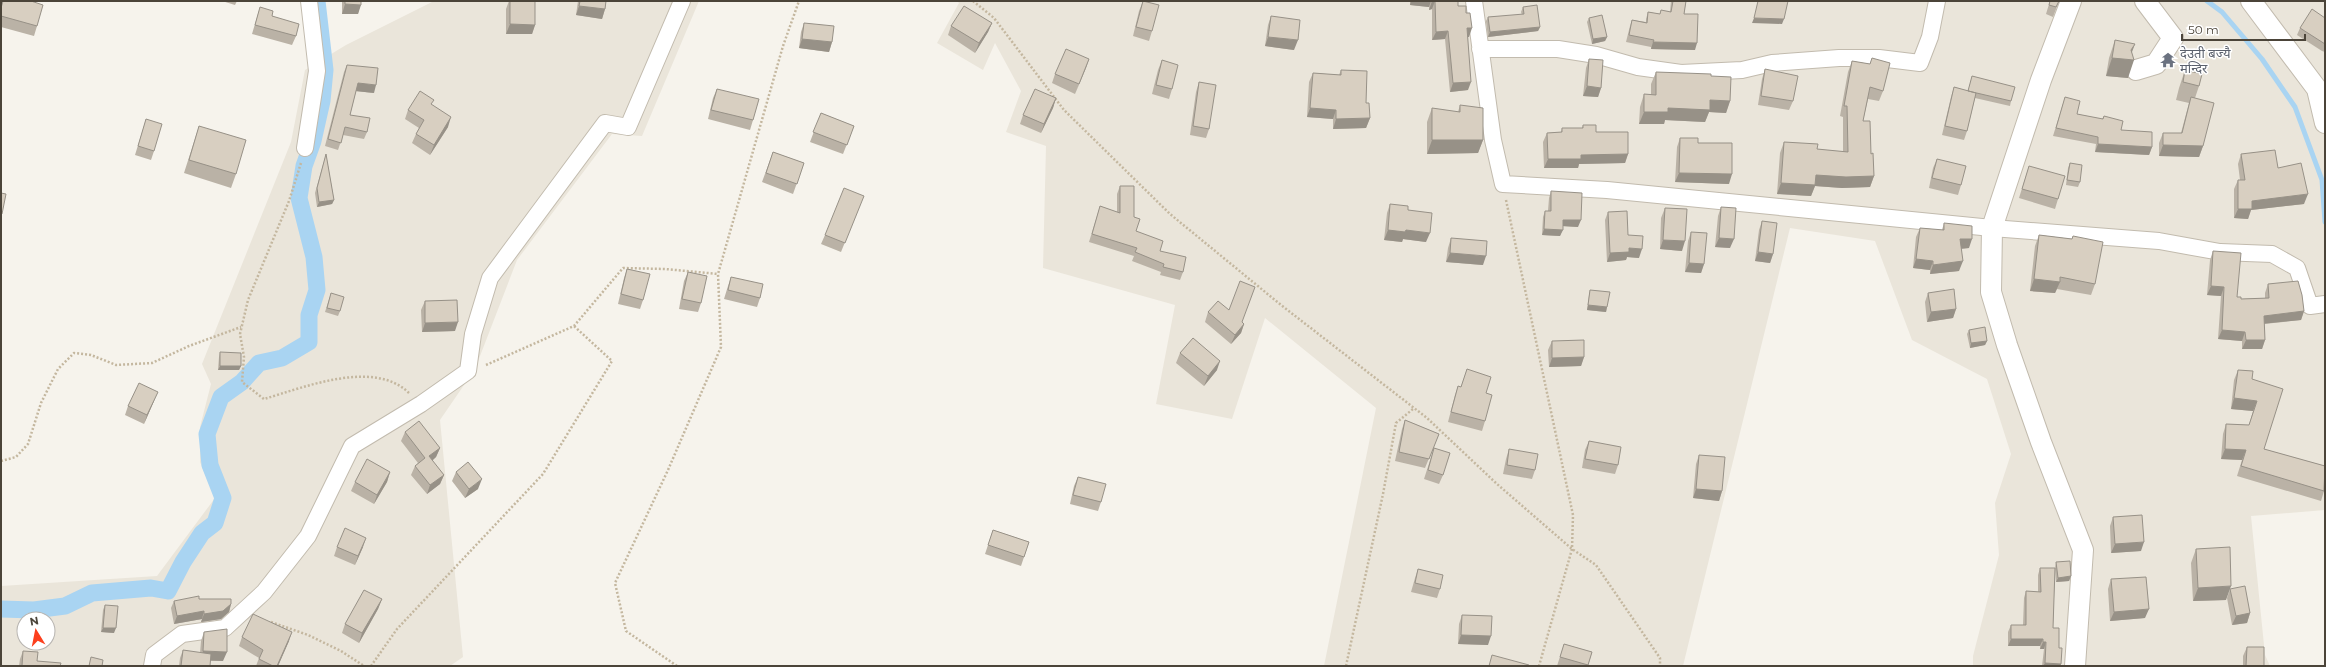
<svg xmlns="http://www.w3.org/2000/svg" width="2326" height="667" font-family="Montserrat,'Noto Sans Devanagari',sans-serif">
	<rect width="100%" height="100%" fill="#f6f3ec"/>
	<path fill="#eae5da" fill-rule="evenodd" d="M 434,1 L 699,1 L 642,136 L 612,134 L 517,260 L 475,369 L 440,420 L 463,657 L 450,666 L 1,666 L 1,586 L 157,576 L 215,498 L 200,462 L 200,427 L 211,384 L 202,364 L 291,142 L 305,70 L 346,45 ZM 24,619 L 48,619 L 48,643 L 24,643 Z
		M 957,1 L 2325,1 L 2325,510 L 2251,516 L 2265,655 L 2270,666 L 1973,666 L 1973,656 L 1999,555 L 1995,503 L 2011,454 L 1987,379 L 1912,340 L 1875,241 L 1790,228 L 1683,666 L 1324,666 L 1376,408 L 1265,318 L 1232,419 L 1156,404 L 1175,305 L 1043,268 L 1046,146 L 1006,132 L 1021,91 L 995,43 L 983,70 L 937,43 L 959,3 Z"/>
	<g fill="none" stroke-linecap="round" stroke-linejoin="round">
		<path stroke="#a9d4f2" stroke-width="5" d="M 2207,1 L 2222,12 L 2262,59 L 2295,107 L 2322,180 L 2325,222"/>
		<path stroke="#a9d4f2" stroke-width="17" d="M 1,609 L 34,610 L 65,606 L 92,593 L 151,588 L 168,591 L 183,562 L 202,533 L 215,523 L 223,498 L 210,465 L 207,434 L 221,397 L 242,382 L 259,363 L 282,358 L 309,342 L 309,315 L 317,290 L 314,257 L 299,198 L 304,166 L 313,141 L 322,101 L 325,70 L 317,1"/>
		<defs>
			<path id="minor" d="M 1474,1 L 1493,140 L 1503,184 L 1607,190 L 1992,228 L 2159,241 L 2220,252 L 2272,254 L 2297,268 L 2310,306 L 2325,304
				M 1480,49 L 1558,49 L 1596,55 L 1638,67 L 1681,73 L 1742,70 L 1772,63 L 1839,58 L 1879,58 L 1920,63 L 1930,37 L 1937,1
				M 305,148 L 317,71 L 309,1
				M 152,666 L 154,655 L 182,634 L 225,628 L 264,592 L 308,536 L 352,446 L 421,404 L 468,371 L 473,334 L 490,278 L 605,123 L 628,127 L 682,1"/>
			<path id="tertiary" d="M 2071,1 L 2041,80 L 1992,228 L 1991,292 L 2007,345 L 2041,442 L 2083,550 L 2075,666
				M 2251,1 L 2317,89 L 2325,123
				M 2136,70 L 2156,64 L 2173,38 L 2145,1"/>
		</defs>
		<use href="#minor" stroke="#c2bbae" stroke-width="18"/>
		<use href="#tertiary" stroke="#c2bbae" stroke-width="22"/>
		<path stroke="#c4b79f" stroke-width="2.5" stroke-dasharray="2 2" stroke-linecap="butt" d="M 973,1 L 994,18 L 1064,110 L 1170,214 L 1281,305 L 1427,418 L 1497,484 L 1572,549 L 1596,565 L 1660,658 L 1660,666
			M 301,163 L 289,201 L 248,300 L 240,334 L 244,357 L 242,382 L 264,399 C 305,387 374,359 409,393
			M 1506,200 L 1573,515 L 1572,549 L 1539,666
			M 486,365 L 574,326 L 623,268 L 665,269 L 718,274
			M 1,461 L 16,457 L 28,444 L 41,403 L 58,369 L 74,353 L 91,355 L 116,365 L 152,363 L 189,346 L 241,327
			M 271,622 L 308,635 L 341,651 L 364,666
			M 371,666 L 397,629 L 543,474 L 612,361 L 574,326
			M 677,666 L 626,631 L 615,583 L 668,470 L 721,347 L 718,274 L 783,46 L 799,1
			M 1346,666 L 1383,494 L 1396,423 L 1413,409"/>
		<use href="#minor" stroke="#fff" stroke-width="16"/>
		<use href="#tertiary" stroke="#fff" stroke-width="20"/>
	</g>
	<path fill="#bab2a6" d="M 2,1 L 31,1 L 37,26 L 34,36 L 1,27 L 1,5 Z
		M 222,1 L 237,1 L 235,5 Z
		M 342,1 L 361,1 L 358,14 L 342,14 Z
		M 509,1 L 535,1 L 535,25 L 532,34 L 506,34 L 506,9 Z
		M 578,1 L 606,1 L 605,9 L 602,19 L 576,15 Z
		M 1143,1 L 1152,31 L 1149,41 L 1133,36 L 1139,11 Z
		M 1410,1 L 1458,1 L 1458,6 L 1466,13 L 1469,37 L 1468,37 L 1468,90 L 1450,92 L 1445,39 L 1432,40 L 1432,9 L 1429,10 L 1429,7 L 1410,5 Z
		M 1671,1 L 1686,1 L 1684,14 L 1695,50 L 1651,49 L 1651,47 L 1626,42 L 1630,26 L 1632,20 L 1646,22 L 1646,19 L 1648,12 L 1660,14 L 1661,10 L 1670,12 Z
		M 2050,1 L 2059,1 L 2053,17 L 2046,14 Z
		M 260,7 L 272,16 L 296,36 L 292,45 L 252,34 Z
		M 1523,7 L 1540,27 L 1538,31 L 1488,37 L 1486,21 L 1488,17 L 1522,15 L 1521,12 Z
		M 1271,16 L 1294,50 L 1265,46 L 1268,25 Z
		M 1589,18 L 1607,37 L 1605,41 L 1592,44 L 1587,22 Z
		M 2325,18 L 2325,52 L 2322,51 L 2297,35 L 2300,28 Z
		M 804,23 L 832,42 L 829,52 L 799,48 L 801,32 Z
		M 992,23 L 988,32 L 975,53 L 948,35 L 951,26 Z
		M 2115,40 L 2132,52 L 2128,78 L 2106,76 L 2109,58 Z
		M 1872,58 L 1883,91 L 1879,101 L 1868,99 L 1863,121 L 1871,154 L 1874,176 L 1870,187 L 1842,188 L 1815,186 L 1811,196 L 1777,194 L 1780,153 L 1784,142 L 1817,149 L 1843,152 L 1843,117 L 1840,116 L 1848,72 L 1852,61 L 1870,64 Z
		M 1089,59 L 1075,94 L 1052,83 L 1055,74 Z
		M 1589,59 L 1601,88 L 1598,97 L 1583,96 L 1586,68 Z
		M 1162,60 L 1172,89 L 1169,99 L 1152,94 L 1158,70 Z
		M 347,65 L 374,93 L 356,91 L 350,115 L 367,132 L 364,139 L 343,135 L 338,150 L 325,146 L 344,72 Z
		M 1765,69 L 1793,101 L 1789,110 L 1758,105 L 1762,79 Z
		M 1341,70 L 1366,103 L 1370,118 L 1366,128 L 1333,129 L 1333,119 L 1307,117 L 1309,82 L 1313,73 L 1339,75 Z
		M 2185,70 L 2199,86 L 2195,98 L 2203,146 L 2199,157 L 2159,156 L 2159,143 L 2163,133 L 2181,133 L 2189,103 L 2176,100 L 2179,88 Z
		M 1656,72 L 1711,76 L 1730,101 L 1726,113 L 1709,112 L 1705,122 L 1665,120 L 1664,124 L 1639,124 L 1640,107 L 1644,94 L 1651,95 L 1651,84 Z
		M 1972,76 L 2011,101 L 2010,106 L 1975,98 L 1967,131 L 1964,140 L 1942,135 L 1951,97 L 1954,87 L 1968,91 Z
		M 1199,82 L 1209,129 L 1206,138 L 1190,135 L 1196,92 Z
		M 717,89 L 753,120 L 750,130 L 708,119 L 713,98 Z
		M 2065,97 L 2077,114 L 2102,119 L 2104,116 L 2121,130 L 2152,147 L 2149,155 L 2095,152 L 2096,144 L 2053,136 Z
		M 1056,98 L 1053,108 L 1041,133 L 1020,124 L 1023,115 Z
		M 432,105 L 448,127 L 430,155 L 412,143 L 416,134 L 419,128 L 405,119 L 408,110 Z
		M 1460,105 L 1483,140 L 1478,153 L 1427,154 L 1427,122 L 1432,108 L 1458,112 Z
		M 821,113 L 854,126 L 843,154 L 810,142 Z
		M 146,119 L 154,151 L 151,160 L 135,155 Z
		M 1583,125 L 1596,132 L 1628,154 L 1625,163 L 1579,164 L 1578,168 L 1544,168 L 1543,142 L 1547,133 L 1561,132 L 1562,128 L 1582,128 Z
		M 199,126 L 236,174 L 231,188 L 184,173 Z
		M 1680,138 L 1698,143 L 1729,184 L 1675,182 L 1677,147 Z
		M 773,152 L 804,163 L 793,194 L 762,182 Z
		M 326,154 L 334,200 L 332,204 L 317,207 L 315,193 Z
		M 2241,154 L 2278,168 L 2304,204 L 2251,210 L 2248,219 L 2234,218 L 2234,189 L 2238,180 L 2240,180 L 2238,164 Z
		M 1937,159 L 1961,185 L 1958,195 L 1929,188 L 1933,168 Z
		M 2070,163 L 2080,182 L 2078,187 L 2066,185 L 2068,168 Z
		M 2029,166 L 2058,199 L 2055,209 L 2019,198 Z
		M 1120,186 L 1134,217 L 1136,231 L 1160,251 L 1183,272 L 1180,280 L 1160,275 L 1161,272 L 1132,261 L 1134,256 L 1089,242 L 1100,206 L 1117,212 L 1117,194 Z
		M 1551,191 L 1578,227 L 1563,226 L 1560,236 L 1542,235 L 1543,217 L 1545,211 L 1548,211 L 1549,198 Z
		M 1390,204 L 1408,210 L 1426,242 L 1403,239 L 1402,242 L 1384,240 L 1387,213 Z
		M 860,205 L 841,252 L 821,244 L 825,235 Z
		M 1721,207 L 1730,248 L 1715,247 L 1718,216 Z
		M 1665,208 L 1682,251 L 1660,249 L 1661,218 Z
		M 1608,212 L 1628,235 L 1639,258 L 1627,257 L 1626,260 L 1607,262 L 1605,220 Z
		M 1762,221 L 1773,254 L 1770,263 L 1755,261 L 1759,230 Z
		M 1944,223 L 1969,248 L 1961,249 L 1959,271 L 1930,274 L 1930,270 L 1913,268 L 1916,237 L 1920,228 L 1942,230 Z
		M 1691,232 L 1704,264 L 1701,273 L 1685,272 L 1688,241 Z
		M 2039,235 L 2072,239 L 2073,236 L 2095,284 L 2091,295 L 2057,289 L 2055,293 L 2030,291 L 2035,246 Z
		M 1451,238 L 1483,265 L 1446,262 L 1448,248 Z
		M 2213,251 L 2237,297 L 2241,299 L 2265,298 L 2265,293 L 2268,284 L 2304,311 L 2301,320 L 2264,324 L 2265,340 L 2262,349 L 2242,349 L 2242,341 L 2218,339 L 2221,296 L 2207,295 L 2210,260 Z
		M 627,269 L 643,300 L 640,309 L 618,304 L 624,278 Z
		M 688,272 L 701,303 L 698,312 L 679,309 L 684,281 Z
		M 731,277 L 760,298 L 757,307 L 724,299 L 728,286 Z
		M 1590,290 L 1607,307 L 1606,312 L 1587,310 L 1589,295 Z
		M 331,293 L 340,311 L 338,316 L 325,312 Z
		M 1928,293 L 1956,309 L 1953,318 L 1927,322 L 1925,302 Z
		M 425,301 L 455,331 L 422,332 L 421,310 Z
		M 1229,310 L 1244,324 L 1241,333 L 1231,344 L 1205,322 L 1208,312 Z
		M 1969,330 L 1987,341 L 1985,345 L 1970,348 L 1967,334 Z
		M 1552,341 L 1584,357 L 1581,366 L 1549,367 L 1548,350 Z
		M 220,352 L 241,366 L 239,370 L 218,370 L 219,357 Z
		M 1180,353 L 1217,370 L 1204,386 L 1176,363 Z
		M 1467,369 L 1486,393 L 1485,421 L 1482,431 L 1448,422 L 1455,395 L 1458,386 L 1461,387 Z
		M 2238,370 L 2252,379 L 2264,449 L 2325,466 L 2325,492 L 2324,491 L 2321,501 L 2237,476 L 2242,460 L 2221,459 L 2223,434 L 2226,424 L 2249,425 L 2253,411 L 2231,409 L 2234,380 Z
		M 154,401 L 144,424 L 125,415 L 128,406 Z
		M 1405,420 L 1439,434 L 1425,468 L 1395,461 L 1402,429 Z
		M 405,432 L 440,448 L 436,457 L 432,461 L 444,475 L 440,484 L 427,494 L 411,475 L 415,466 L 418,463 L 401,441 Z
		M 1589,441 L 1618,465 L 1615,474 L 1582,468 L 1585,450 Z
		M 1434,448 L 1443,475 L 1439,484 L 1424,479 Z
		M 1509,449 L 1535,470 L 1532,479 L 1503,474 L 1506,459 Z
		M 1699,455 L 1722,491 L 1719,501 L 1693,498 L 1696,464 Z
		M 390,472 L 387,482 L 374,504 L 351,491 L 355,482 Z
		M 456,472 L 478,489 L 465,498 L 452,481 Z
		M 1078,477 L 1101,502 L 1098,511 L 1070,504 L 1074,486 Z
		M 2113,517 L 2141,551 L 2111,553 L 2110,526 Z
		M 993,530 L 1029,542 L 1021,566 L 985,554 Z
		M 337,547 L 363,547 L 355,565 L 334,556 Z
		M 2196,549 L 2226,600 L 2193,601 L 2191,563 Z
		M 2056,562 L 2071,576 L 2069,581 L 2056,582 L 2055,568 L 2053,628 L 2059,648 L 2061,664 L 2060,666 L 2042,666 L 2044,649 L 2040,649 L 2040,646 L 2008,646 L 2008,632 L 2011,625 L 2023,625 L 2024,598 L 2026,591 L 2038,592 L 2038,575 L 2040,568 L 2055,568 Z
		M 1418,569 L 1440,589 L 1437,598 L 1411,592 L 1415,578 Z
		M 2111,579 L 2145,618 L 2110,621 L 2108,589 Z
		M 2230,589 L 2250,613 L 2247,623 L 2232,625 L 2227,598 Z
		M 382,599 L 378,609 L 359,643 L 342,633 L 345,624 Z
		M 174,601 L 231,604 L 229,612 L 221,619 L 201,622 L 202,619 L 174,624 L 171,608 Z
		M 105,605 L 114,633 L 101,632 L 103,610 Z
		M 1462,615 L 1488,645 L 1458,644 L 1459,624 Z
		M 204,632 L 223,661 L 210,661 L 210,666 L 179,666 L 180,658 L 183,650 L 200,653 L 201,641 Z
		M 242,637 L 289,641 L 278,666 L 256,666 L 259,658 L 239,646 Z
		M 1564,644 L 1592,652 L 1588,666 L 1557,666 Z
		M 2247,647 L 2264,666 L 2243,666 L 2243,656 Z
		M 23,651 L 37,661 L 60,666 L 19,666 L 20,659 Z"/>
	<path fill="#979187" d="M 1411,1 L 1431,1 L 1429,7 L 1410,5 Z
		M 1432,1 L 1435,1 L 1432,9 L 1429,10 Z
		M 345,4 L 361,5 L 358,14 L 342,14 Z
		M 579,6 L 605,9 L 602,19 L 576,15 Z
		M 1754,18 L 1784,19 L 1782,24 L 1752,23 Z
		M 992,23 L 988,32 L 975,53 L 979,43 Z
		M 510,24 L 535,25 L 532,34 L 506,34 Z
		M 1540,27 L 1538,31 L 1488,37 L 1490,32 Z
		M 1467,28 L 1472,28 L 1469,37 L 1464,37 Z
		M 1448,31 L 1445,39 L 1432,40 L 1436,32 Z
		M 1268,37 L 1298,40 L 1294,50 L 1265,46 Z
		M 1607,37 L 1605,41 L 1592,44 L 1593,39 Z
		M 802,39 L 832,42 L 829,52 L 799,48 Z
		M 1653,42 L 1697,43 L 1695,50 L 1651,49 Z
		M 2135,44 L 2129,60 L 2134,60 L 2128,78 L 2106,76 L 2112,58 L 2131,50 Z
		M 1089,59 L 1086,68 L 1075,94 Z
		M 1471,82 L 1468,90 L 1450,92 L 1453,83 Z
		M 358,83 L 376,85 L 374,93 L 355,91 Z
		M 1587,86 L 1601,88 L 1598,97 L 1583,96 Z
		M 1056,98 L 1053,108 L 1041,133 L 1044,124 Z
		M 1710,100 L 1730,101 L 1726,113 L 1709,112 L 1705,122 L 1665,120 L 1664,124 L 1639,124 L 1644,112 Z
		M 1310,108 L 1336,110 L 1333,119 L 1307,117 Z
		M 451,117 L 448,127 L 430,155 L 434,145 Z
		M 1370,118 L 1366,128 L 1333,129 L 1336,119 Z
		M 1432,140 L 1483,140 L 1478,153 L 1427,154 Z
		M 2098,144 L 2152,147 L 2149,155 L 2095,152 Z
		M 2163,145 L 2203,146 L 2199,157 L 2159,156 Z
		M 1628,154 L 1625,163 L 1579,164 L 1578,168 L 1544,168 L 1548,159 L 1581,155 Z
		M 1679,173 L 1732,174 L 1729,184 L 1675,182 Z
		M 1816,175 L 1874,176 L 1870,187 L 1842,188 L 1815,186 L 1811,196 L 1777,194 L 1781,183 Z
		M 2308,194 L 2304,204 L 2251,210 L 2248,219 L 2234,218 L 2238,209 L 2252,201 Z
		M 334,200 L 332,204 L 317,207 L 319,202 Z
		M 1563,220 L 1581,220 L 1578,227 L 1561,226 Z
		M 1544,229 L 1563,230 L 1560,236 L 1542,235 Z
		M 1388,230 L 1406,230 L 1430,233 L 1426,242 L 1403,239 L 1402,242 L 1384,240 Z
		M 1719,238 L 1734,239 L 1730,248 L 1715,247 Z
		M 1960,239 L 1972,239 L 1969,248 L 1957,249 Z
		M 1663,240 L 1685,241 L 1682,251 L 1660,249 Z
		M 1629,248 L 1642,249 L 1639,258 L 1627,257 L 1626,260 L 1607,262 L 1610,253 Z
		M 1758,252 L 1773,254 L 1770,263 L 1755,261 Z
		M 1450,253 L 1486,256 L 1483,265 L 1446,262 Z
		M 1916,259 L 1933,261 L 1930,270 L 1913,268 Z
		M 1963,261 L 1959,271 L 1930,274 L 1933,265 Z
		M 1689,263 L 1704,264 L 1701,273 L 1685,272 Z
		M 2034,279 L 2060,282 L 2055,293 L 2030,291 Z
		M 2211,286 L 2224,287 L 2221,296 L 2207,295 Z
		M 1588,305 L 1607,307 L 1606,312 L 1587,310 Z
		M 1956,309 L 1953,318 L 1927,322 L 1931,312 Z
		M 2304,311 L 2301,320 L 2261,324 L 2264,316 Z
		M 458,322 L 455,331 L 422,332 L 425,323 Z
		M 1244,324 L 1241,333 L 1231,344 L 1235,335 Z
		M 2222,330 L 2245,332 L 2242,341 L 2218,339 Z
		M 2246,340 L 2265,340 L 2262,349 L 2242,349 Z
		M 1987,341 L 1985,345 L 1970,348 L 1971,343 Z
		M 1584,357 L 1581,366 L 1549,367 L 1552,358 Z
		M 1220,361 L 1217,370 L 1204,386 L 1208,376 Z
		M 220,366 L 241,366 L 239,370 L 218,370 Z
		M 158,392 L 154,401 L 144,424 L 147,415 Z
		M 2234,398 L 2257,401 L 2253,411 L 2231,409 Z
		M 440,448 L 436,457 L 426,466 L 429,456 Z
		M 2225,449 L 2246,450 L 2242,460 L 2221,459 Z
		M 390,472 L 387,482 L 374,504 L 377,495 Z
		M 444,475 L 440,484 L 427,494 L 430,485 Z
		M 482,479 L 478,489 L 465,498 L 469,489 Z
		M 1696,489 L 1722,491 L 1719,501 L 1693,498 Z
		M 366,538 L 363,547 L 355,565 L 358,556 Z
		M 2144,542 L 2141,551 L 2111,553 L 2115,544 Z
		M 2071,576 L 2069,581 L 2056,582 L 2058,578 Z
		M 2231,586 L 2226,600 L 2193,601 L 2198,588 Z
		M 382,599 L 378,609 L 359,643 L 362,633 Z
		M 231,604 L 229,612 L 221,619 L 201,622 L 204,614 Z
		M 2149,609 L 2145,618 L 2110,621 L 2114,612 Z
		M 204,611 L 202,619 L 174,624 L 177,616 Z
		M 2250,613 L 2247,623 L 2232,625 L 2236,616 Z
		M 103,628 L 116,628 L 114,633 L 101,632 Z
		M 292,632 L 289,641 L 278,666 L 277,666 Z
		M 1461,635 L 1491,636 L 1488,645 L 1458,644 Z
		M 2011,639 L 2043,639 L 2040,646 L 2008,646 Z
		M 2043,642 L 2046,642 L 2044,649 L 2040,649 Z
		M 203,651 L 227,652 L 223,661 L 200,660 Z
		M 2045,663 L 2061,664 L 2060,666 L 2043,666 Z"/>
	<path fill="#d8cfc1" stroke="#979187" d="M 3,1 L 31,1 L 43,5 L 37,26 L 1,16 L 1,8 Z
		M 345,1 L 361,1 L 361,5 L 345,4 Z
		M 510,1 L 535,1 L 535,25 L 510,24 Z
		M 580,1 L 606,1 L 605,9 L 579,6 Z
		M 1143,1 L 1159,5 L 1152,31 L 1136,27 Z
		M 1432,1 L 1458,1 L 1458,6 L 1466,6 L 1466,13 L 1470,13 L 1472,28 L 1467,28 L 1471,82 L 1453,83 L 1448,31 L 1436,32 L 1435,1 Z
		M 1673,1 L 1686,1 L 1684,14 L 1698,14 L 1697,43 L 1653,42 L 1654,40 L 1629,35 L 1632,20 L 1647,23 L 1648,12 L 1660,14 L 1661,10 L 1671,12 Z
		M 1758,1 L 1788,1 L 1784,19 L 1754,18 Z
		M 2050,1 L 2059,1 L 2056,7 L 2049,5 Z
		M 1537,5 L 1540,27 L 1490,32 L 1488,17 L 1524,14 L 1523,7 Z
		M 964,6 L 992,23 L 979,43 L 951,26 Z
		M 260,7 L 273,11 L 272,16 L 299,24 L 296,36 L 255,25 Z
		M 2312,9 L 2325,18 L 2325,44 L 2300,28 Z
		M 1602,15 L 1607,37 L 1593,39 L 1589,18 Z
		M 1271,16 L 1300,20 L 1298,40 L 1268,37 Z
		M 804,23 L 834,26 L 832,42 L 802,39 Z
		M 2115,40 L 2135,44 L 2131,50 L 2134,60 L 2112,58 Z
		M 1066,49 L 1089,59 L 1079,84 L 1055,74 Z
		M 1872,58 L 1890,63 L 1883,91 L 1870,87 L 1863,121 L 1870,121 L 1871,154 L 1873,153 L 1874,176 L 1846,177 L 1816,175 L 1815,185 L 1781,183 L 1784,142 L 1818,144 L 1817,149 L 1848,152 L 1847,106 L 1844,106 L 1852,61 L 1870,64 Z
		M 1589,59 L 1603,60 L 1601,88 L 1587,86 Z
		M 1162,60 L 1178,65 L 1172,89 L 1156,85 Z
		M 347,65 L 378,68 L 376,85 L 358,83 L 350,115 L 370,118 L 367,132 L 345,127 L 341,143 L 328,139 Z
		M 1765,69 L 1798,76 L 1793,101 L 1761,96 Z
		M 1341,70 L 1367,71 L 1366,103 L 1369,103 L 1370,118 L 1336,119 L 1336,110 L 1310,108 L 1313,73 L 1341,75 Z
		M 2185,70 L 2202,74 L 2199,86 L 2183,82 Z
		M 1656,72 L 1711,74 L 1711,76 L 1731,77 L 1730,101 L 1710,100 L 1710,110 L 1668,108 L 1668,112 L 1644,112 L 1644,94 L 1656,95 Z
		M 1972,76 L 2015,87 L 2011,101 L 1968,91 Z
		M 1199,82 L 1216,85 L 1209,129 L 1193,126 Z
		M 1954,87 L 1976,93 L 1967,131 L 1945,126 Z
		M 717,89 L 759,99 L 753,120 L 711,110 Z
		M 1035,89 L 1056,98 L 1044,124 L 1023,115 Z
		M 420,91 L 434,100 L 431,104 L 451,117 L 434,145 L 416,134 L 424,120 L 408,110 Z
		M 2065,97 L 2080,101 L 2077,114 L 2103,119 L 2104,116 L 2123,121 L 2121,130 L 2152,132 L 2152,147 L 2098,144 L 2098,137 L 2056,128 Z
		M 2191,97 L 2214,103 L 2203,146 L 2163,145 L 2163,133 L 2182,133 Z
		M 1460,105 L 1483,108 L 1483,140 L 1432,140 L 1432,108 L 1460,112 Z
		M 821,113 L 854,126 L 847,145 L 813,132 Z
		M 146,119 L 162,124 L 154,151 L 138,146 Z
		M 1583,125 L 1596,125 L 1596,132 L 1628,132 L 1628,154 L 1581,155 L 1581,159 L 1548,159 L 1547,133 L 1562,132 L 1562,128 L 1583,128 Z
		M 199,126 L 246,140 L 236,174 L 189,160 Z
		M 1680,138 L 1698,138 L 1698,143 L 1732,143 L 1732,174 L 1679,173 Z
		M 2275,150 L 2278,168 L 2301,163 L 2308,194 L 2252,201 L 2252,209 L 2238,209 L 2238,180 L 2245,180 L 2241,154 Z
		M 773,152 L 804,163 L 797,184 L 766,173 Z
		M 326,154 L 334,200 L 319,202 L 317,188 Z
		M 1937,159 L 1966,166 L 1961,185 L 1932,178 Z
		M 2070,163 L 2082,165 L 2080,182 L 2067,180 Z
		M 2029,166 L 2065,176 L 2058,199 L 2022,189 Z
		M 1120,186 L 1134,186 L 1134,217 L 1140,219 L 1136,231 L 1163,241 L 1160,251 L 1186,257 L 1183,272 L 1163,267 L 1164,264 L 1135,252 L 1137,248 L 1092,234 L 1100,206 L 1120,213 Z
		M 844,188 L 864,196 L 845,243 L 825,235 Z
		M 1551,191 L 1582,193 L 1581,220 L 1563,220 L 1563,230 L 1544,229 L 1545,211 L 1551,211 Z
		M 1,193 L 6,194 L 2,214 L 1,213 Z
		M 1390,204 L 1408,206 L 1408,210 L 1432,213 L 1430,233 L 1406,230 L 1405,232 L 1388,230 Z
		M 1721,207 L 1736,208 L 1734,239 L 1719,238 Z
		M 1665,208 L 1687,209 L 1685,241 L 1663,240 Z
		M 1627,211 L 1628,235 L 1643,236 L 1642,249 L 1629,248 L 1629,252 L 1610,253 L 1608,212 Z
		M 1762,221 L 1777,223 L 1773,254 L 1758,252 Z
		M 1944,223 L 1972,226 L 1972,239 L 1960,239 L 1963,261 L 1933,265 L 1933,261 L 1916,259 L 1920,228 L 1944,230 Z
		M 1691,232 L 1707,233 L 1704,264 L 1689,263 Z
		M 2039,235 L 2072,239 L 2073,236 L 2103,242 L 2095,284 L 2060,277 L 2060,282 L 2034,279 Z
		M 1451,238 L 1487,241 L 1486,256 L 1450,253 Z
		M 2213,251 L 2241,253 L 2237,297 L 2241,297 L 2241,299 L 2269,298 L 2268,284 L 2298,281 L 2302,295 L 2304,311 L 2264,316 L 2265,340 L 2246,340 L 2245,332 L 2222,330 L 2224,287 L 2211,286 Z
		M 627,269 L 650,274 L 643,300 L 621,294 Z
		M 688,272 L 707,276 L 701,303 L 682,299 Z
		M 731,277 L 763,284 L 760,298 L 728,290 Z
		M 1240,281 L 1255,287 L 1242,322 L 1244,324 L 1235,335 L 1208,312 L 1218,301 L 1229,310 Z
		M 1954,289 L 1956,309 L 1931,312 L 1928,293 Z
		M 1590,290 L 1610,292 L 1607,307 L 1588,305 Z
		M 331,293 L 344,297 L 340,311 L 327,308 Z
		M 457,300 L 458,322 L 425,323 L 425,301 Z
		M 1985,327 L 1987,341 L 1971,343 L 1969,330 Z
		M 1193,338 L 1220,361 L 1208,376 L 1180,353 Z
		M 1584,340 L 1584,357 L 1552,358 L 1552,341 Z
		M 220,352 L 241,353 L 241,366 L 220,366 Z
		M 1467,369 L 1491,377 L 1486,393 L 1492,395 L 1485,421 L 1451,412 L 1458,386 L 1461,387 Z
		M 2238,370 L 2253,371 L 2252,379 L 2283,389 L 2264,449 L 2325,466 L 2324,491 L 2241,466 L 2246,450 L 2225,449 L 2226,424 L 2249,425 L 2257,401 L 2234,398 Z
		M 139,383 L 158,392 L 147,415 L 128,406 Z
		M 1405,420 L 1439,434 L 1429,459 L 1399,452 Z
		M 419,421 L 440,448 L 429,456 L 444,475 L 430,485 L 415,466 L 425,458 L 405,432 Z
		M 1589,441 L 1621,447 L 1618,465 L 1585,459 Z
		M 1434,448 L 1450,453 L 1443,475 L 1428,470 Z
		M 1509,449 L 1538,454 L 1535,470 L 1507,465 Z
		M 1699,455 L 1725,457 L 1722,491 L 1696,489 Z
		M 367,459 L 390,472 L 377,495 L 355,482 Z
		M 468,462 L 482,479 L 469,489 L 456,472 Z
		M 1078,477 L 1106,484 L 1101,502 L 1073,495 Z
		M 2142,515 L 2144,542 L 2115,544 L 2113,517 Z
		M 345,528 L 366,538 L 358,556 L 337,547 Z
		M 993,530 L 1029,542 L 1024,557 L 988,545 Z
		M 2230,547 L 2231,586 L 2198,588 L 2196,549 Z
		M 2070,561 L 2071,576 L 2058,578 L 2056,562 Z
		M 2040,568 L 2055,568 L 2053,628 L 2059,628 L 2059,648 L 2062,648 L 2061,664 L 2045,663 L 2046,642 L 2043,642 L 2043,639 L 2011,639 L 2011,625 L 2026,625 L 2026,591 L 2041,592 Z
		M 1418,569 L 1443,575 L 1440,589 L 1415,583 Z
		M 2146,577 L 2149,609 L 2114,612 L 2111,579 Z
		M 2245,586 L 2250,613 L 2236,616 L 2230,589 Z
		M 364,590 L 382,599 L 362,633 L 345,624 Z
		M 199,596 L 199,599 L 231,599 L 231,604 L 223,611 L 204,614 L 204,611 L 177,616 L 174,601 Z
		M 105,605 L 118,606 L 116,628 L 103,628 Z
		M 253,614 L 292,632 L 277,666 L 273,666 L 259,659 L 263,650 L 242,637 Z
		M 1462,615 L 1492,616 L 1491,636 L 1461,635 Z
		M 227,629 L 227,652 L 203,651 L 204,632 Z
		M 1564,644 L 1592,652 L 1588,665 L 1560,657 Z
		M 2247,647 L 2264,647 L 2264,666 L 2246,666 Z
		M 183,650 L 211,654 L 210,666 L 181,666 Z
		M 23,651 L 38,652 L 37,661 L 61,663 L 60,666 L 22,666 Z
		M 1492,655 L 1529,665 L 1528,666 L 1489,666 Z
		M 91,657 L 103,660 L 102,666 L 89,666 Z"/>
	<defs>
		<symbol id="temple-bare" viewBox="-9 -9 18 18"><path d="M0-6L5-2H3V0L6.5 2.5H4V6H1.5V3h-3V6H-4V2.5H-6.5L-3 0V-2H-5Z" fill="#6b7280" stroke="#fff" stroke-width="2.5" paint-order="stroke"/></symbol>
	</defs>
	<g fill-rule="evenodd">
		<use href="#temple-bare" x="2157" y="49" width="22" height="22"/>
	</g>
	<g text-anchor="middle" stroke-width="3" stroke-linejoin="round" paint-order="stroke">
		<g font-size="13" fill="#5b616d" stroke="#fff" text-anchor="start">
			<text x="2180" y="58">देउती बज्यै<tspan x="2180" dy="15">मन्दिर</tspan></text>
		</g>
	</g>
	<rect width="2326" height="667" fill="none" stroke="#4b4439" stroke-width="4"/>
	<g transform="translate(36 631) rotate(350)"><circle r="19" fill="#ffffff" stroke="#b7b4b0"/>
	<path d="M0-3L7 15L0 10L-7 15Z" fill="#fc3f1d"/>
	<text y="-6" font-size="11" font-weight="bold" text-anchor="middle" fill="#4b4439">N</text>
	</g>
	<path d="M2182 34v6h123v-6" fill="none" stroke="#4b4439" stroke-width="2"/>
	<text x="2188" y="34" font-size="12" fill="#4b4439" stroke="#ffffff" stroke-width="3" paint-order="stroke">50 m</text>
</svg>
